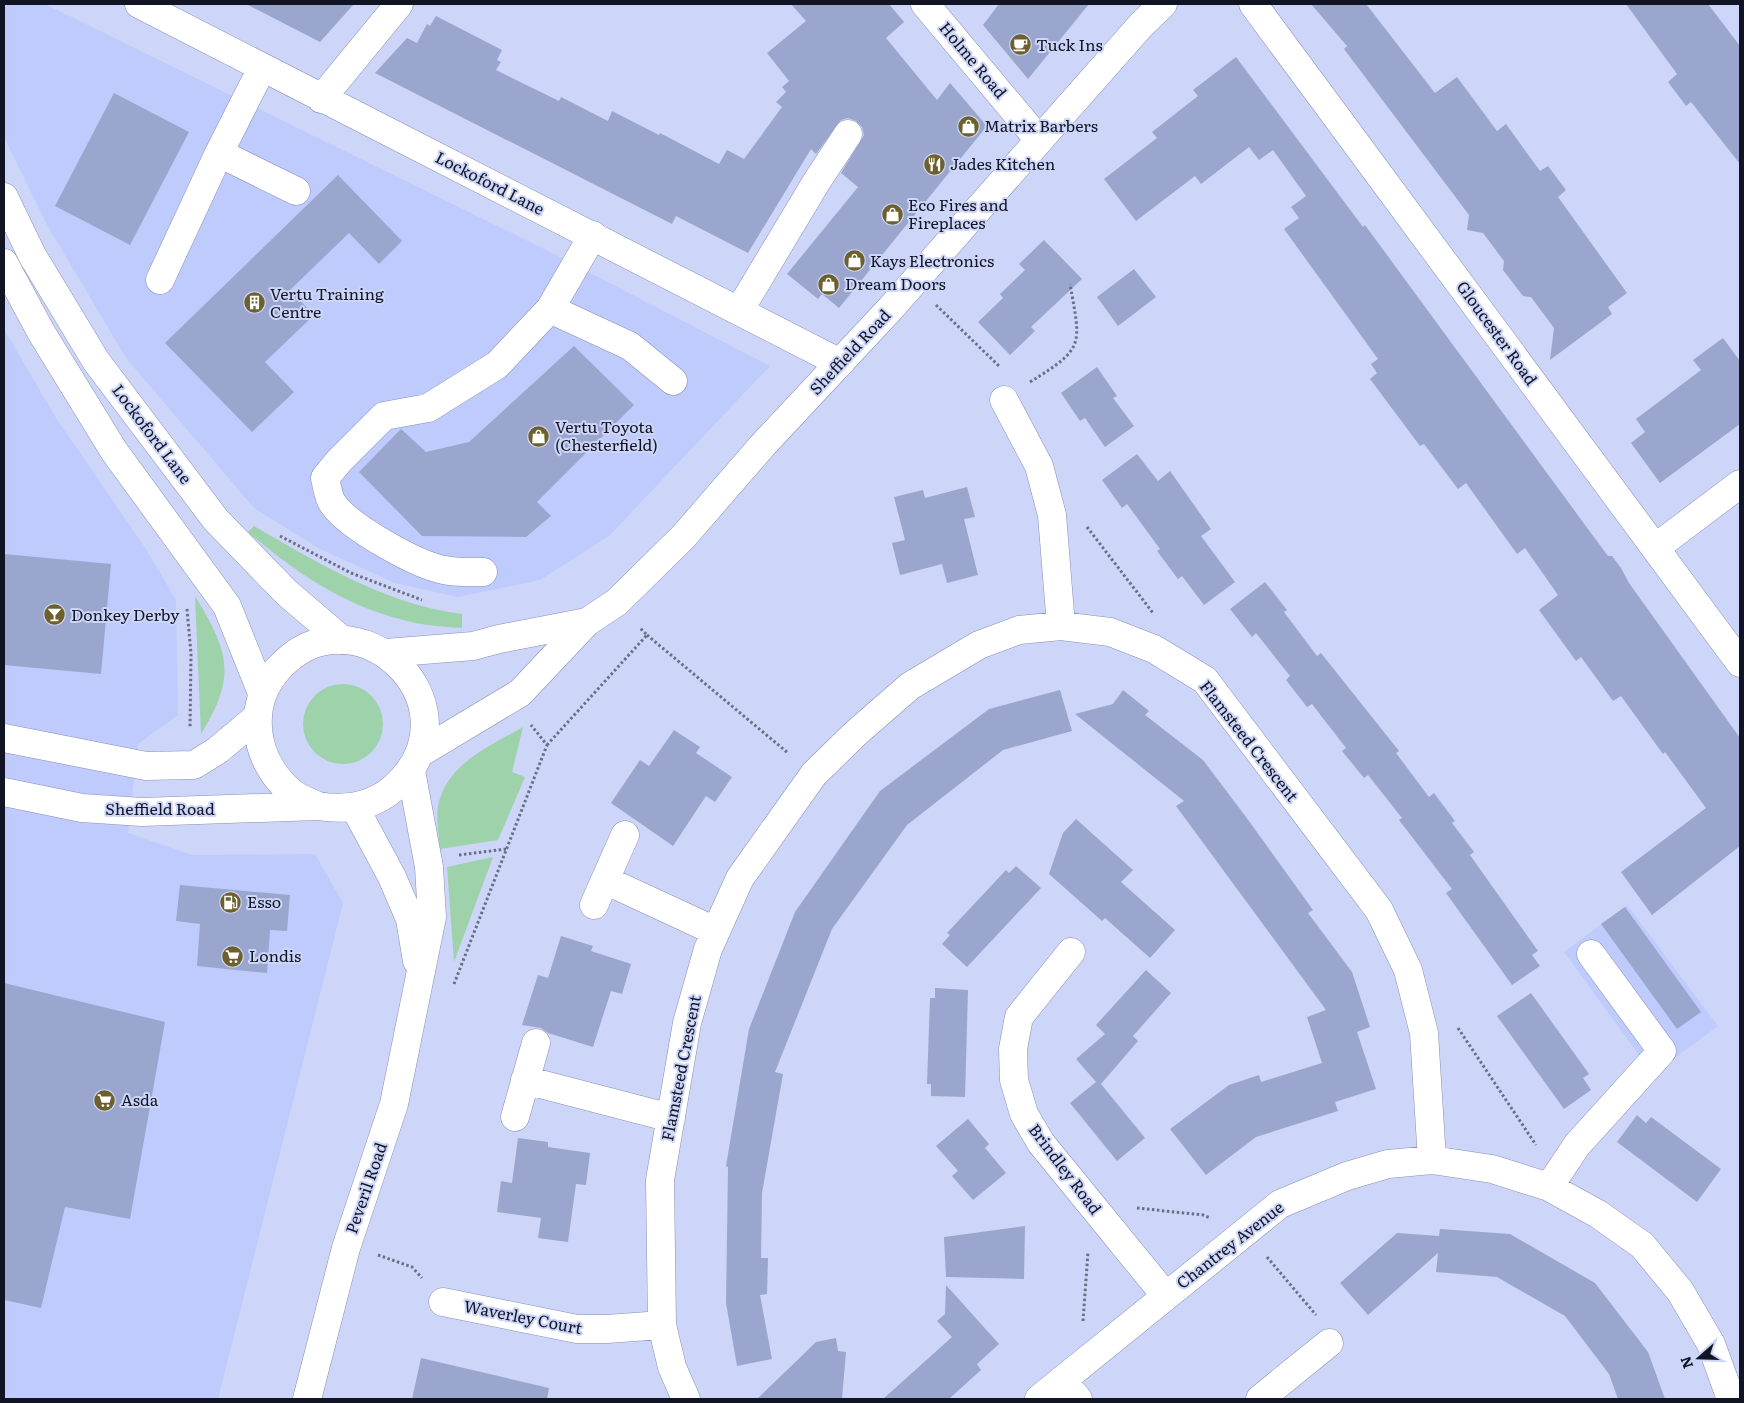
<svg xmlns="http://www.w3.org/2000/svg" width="1744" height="1403" font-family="Literata,serif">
	<rect width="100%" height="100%" fill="#cdd6f8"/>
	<path fill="#becbfc" d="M 4,4 L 45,4 L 544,249 L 770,366 L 609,536 L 540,580 L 458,597 L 395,583 L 320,549 L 254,508 L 126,358 L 46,223 L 4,137 Z
		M 4,329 L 56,418 L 146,549 L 176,600 L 178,715 L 138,744 L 128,833 L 192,855 L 315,854 L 343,903 L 218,1399 L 4,1399 Z
		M 1627,905 L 1718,1026 L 1653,1074 L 1564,952 Z"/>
	<path fill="#9dd2ab" d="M 254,526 C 320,564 385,604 462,614 L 462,628 C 447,627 431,626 416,623 C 351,610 298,575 248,532 Z
		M 195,596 C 229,652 237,676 201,734 Z
		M303 724a40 40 0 1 1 80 0a40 40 0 1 1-80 0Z
		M 523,727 L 512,772 L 525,777 L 498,840 L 440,849 C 439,835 436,819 438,806 C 446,764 489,747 523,727 Z
		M 493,857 L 454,962 L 447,867 Z"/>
	<path fill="#9ba6ce" d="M 246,4 L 354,4 L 320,42 Z
		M 791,4 L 889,4 L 904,22 L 886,38 L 937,100 L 950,83 L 987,126 L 839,308 L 822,294 L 818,299 L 787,274 L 858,187 L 841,173 L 864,135 L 862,127 L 856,121 L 848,118 L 841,120 L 816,154 L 811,149 L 748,253 L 676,216 L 672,224 L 375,73 L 407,38 L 417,43 L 427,24 L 430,26 L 436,16 L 502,50 L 497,60 L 501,62 L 496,70 L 559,101 L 561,97 L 608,121 L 612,111 L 659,135 L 660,133 L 719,164 L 727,150 L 744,159 L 782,107 L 776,102 L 786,92 L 782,87 L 789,81 L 767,53 L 806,21 Z
		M 999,4 L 1089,4 L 1028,79 L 983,25 Z
		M 1311,4 L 1366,4 L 1435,93 L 1457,77 L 1497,131 L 1506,124 L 1540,171 L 1548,166 L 1566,190 L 1558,197 L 1627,293 L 1608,307 L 1612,314 L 1550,360 L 1554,328 L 1531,297 L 1523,296 L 1503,270 L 1504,261 L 1483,233 L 1467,230 L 1469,215 L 1344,49 L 1347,46 Z
		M 1626,4 L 1708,4 L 1740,46 L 1740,164 L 1691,102 L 1686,106 L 1668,82 L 1677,74 Z
		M 1236,57 L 1363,227 L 1365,225 L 1588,529 L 1608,556 L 1612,556 L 1621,568 L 1629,583 L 1740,738 L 1740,846 L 1652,915 L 1621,872 L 1706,808 L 1665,752 L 1663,754 L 1621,696 L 1613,701 L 1581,657 L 1576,661 L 1539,610 L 1558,595 L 1525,548 L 1517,554 L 1466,483 L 1458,489 L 1424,444 L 1420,446 L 1370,379 L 1377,373 L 1371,364 L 1378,359 L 1284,229 L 1299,218 L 1291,207 L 1306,196 L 1273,150 L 1259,160 L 1249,147 L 1201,184 L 1195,176 L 1136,221 L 1104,179 L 1157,138 L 1152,132 L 1198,96 L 1193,90 Z
		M 114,93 L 189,132 L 130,245 L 55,206 Z
		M 338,175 L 402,241 L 379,264 L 349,233 L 290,290 L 314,315 L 265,362 L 294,392 L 252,432 L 165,343 Z
		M 1044,240 L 1082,279 L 1031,327 L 1035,331 L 1010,355 L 978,322 L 1003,298 L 1000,294 L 1025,270 L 1019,264 Z
		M 1134,269 L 1156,297 L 1118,326 L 1097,297 Z
		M 1723,338 L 1740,361 L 1740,424 L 1660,483 L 1631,443 L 1645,432 L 1636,419 L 1701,370 L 1693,360 Z
		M 574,346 L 634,405 L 537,502 L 551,516 L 526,537 L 422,536 L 359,472 L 401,429 L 426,452 L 469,442 Z
		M 1097,367 L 1117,396 L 1113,398 L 1134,426 L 1105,447 L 1085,418 L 1080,421 L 1061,393 Z
		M 1137,454 L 1158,481 L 1170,471 L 1211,529 L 1201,536 L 1235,582 L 1204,605 L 1182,576 L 1178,579 L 1157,551 L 1160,549 L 1127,504 L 1122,508 L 1102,480 Z
		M 967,487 L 975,517 L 964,519 L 978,575 L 947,583 L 942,564 L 900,575 L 892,543 L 905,540 L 894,497 L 923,490 L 925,498 Z
		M 4,554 L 111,564 L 101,674 L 4,665 Z
		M 1265,582 L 1287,610 L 1284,612 L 1317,656 L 1321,653 L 1399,751 L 1396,753 L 1429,797 L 1434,793 L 1455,821 L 1452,823 L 1474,852 L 1470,855 L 1538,951 L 1532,955 L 1540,966 L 1512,985 L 1446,893 L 1452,889 L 1399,820 L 1402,818 L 1368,775 L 1364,778 L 1342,751 L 1346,748 L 1312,704 L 1307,707 L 1286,680 L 1290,676 L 1256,633 L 1252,637 L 1230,609 Z
		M 1060,690 L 1072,731 L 1003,750 L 907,825 L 832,929 L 775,1072 L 783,1074 L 762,1193 L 761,1258 L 768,1258 L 767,1294 L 760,1295 L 772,1359 L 737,1366 L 726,1303 L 728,1167 L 726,1166 L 749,1029 L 795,912 L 880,791 L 989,709 Z
		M 1123,690 L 1149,711 L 1145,715 L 1203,760 L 1246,817 L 1313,910 L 1308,913 L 1352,972 L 1370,1027 L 1357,1032 L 1376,1089 L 1335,1102 L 1338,1111 L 1256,1137 L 1206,1175 L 1170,1129 L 1229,1085 L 1259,1075 L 1261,1082 L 1322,1063 L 1307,1017 L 1326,1010 L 1176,806 L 1184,801 L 1075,714 L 1113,704 Z
		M 674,730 L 700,747 L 696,753 L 732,777 L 715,802 L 706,796 L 673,846 L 611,803 L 640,760 L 649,766 Z
		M 1076,819 L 1133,870 L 1121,882 L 1175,930 L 1150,958 L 1105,918 L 1102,921 L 1049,874 L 1063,833 Z
		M 1016,866 L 1041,888 L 967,967 L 942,944 L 950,935 L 947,933 L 1006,870 L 1009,873 Z
		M 180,885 L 290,895 L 287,931 L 270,930 L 267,973 L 197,966 L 200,924 L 176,921 Z
		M 1625,907 L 1701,1012 L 1677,1029 L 1601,924 Z
		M 561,936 L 593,946 L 591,951 L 631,964 L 622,994 L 611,991 L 593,1047 L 548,1033 L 541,1028 L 522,1025 L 538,975 L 548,978 Z
		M 1146,970 L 1171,993 L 1133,1036 L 1138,1041 L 1101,1084 L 1145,1138 L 1117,1161 L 1070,1103 L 1096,1082 L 1076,1059 L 1105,1034 L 1096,1025 Z
		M 4,983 L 165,1022 L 130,1219 L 65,1207 L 41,1308 L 4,1300 Z
		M 935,988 L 968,990 L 965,1097 L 931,1096 L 931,1084 L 927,1084 L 930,998 L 935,998 Z
		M 1531,993 L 1589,1074 L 1583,1078 L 1591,1090 L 1564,1109 L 1497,1016 Z
		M 1637,1115 L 1646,1123 L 1651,1117 L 1721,1169 L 1697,1202 L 1617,1142 Z
		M 968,1119 L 989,1144 L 985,1148 L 1006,1173 L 973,1200 L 952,1176 L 958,1171 L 936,1146 Z
		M 518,1138 L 548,1142 L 548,1147 L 590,1153 L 586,1185 L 576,1184 L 568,1242 L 538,1238 L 541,1218 L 497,1212 L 501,1181 L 512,1183 Z
		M 1025,1226 L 1024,1279 L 946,1277 L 944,1237 Z
		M 1440,1229 L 1510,1234 L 1595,1283 L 1648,1352 L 1665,1399 L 1618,1399 L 1609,1374 L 1565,1316 L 1497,1277 L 1436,1272 L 1438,1253 L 1368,1315 L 1340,1283 L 1397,1233 L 1439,1236 Z
		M 946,1285 L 999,1344 L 977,1364 L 981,1370 L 949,1399 L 883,1399 L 952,1337 L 937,1321 L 945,1314 Z
		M 836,1338 L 838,1351 L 846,1352 L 842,1399 L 757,1399 L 816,1342 Z
		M 421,1358 L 549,1388 L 547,1399 L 412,1399 Z"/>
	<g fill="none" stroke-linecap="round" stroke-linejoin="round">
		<defs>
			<path id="minor" d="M 139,4 L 840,363
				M 925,4 L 1039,140
				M 1253,4 L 1740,663
				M 321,99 L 399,4
				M 219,153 L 296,191
				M 4,197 L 32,255 L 96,361 L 216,520 L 287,593 L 342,640
				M 4,263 L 41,332 L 114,451 L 227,606 L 262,693
				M 160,280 L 219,153 L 262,68
				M 550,309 L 630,346 L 673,381
				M 739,311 L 817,181 L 848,134
				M 1004,400 L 1039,466 L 1052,515 L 1061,626
				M 1655,548 L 1740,484
				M 483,572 C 471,572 457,573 444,570 C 417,565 349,527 333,504 C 328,497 327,486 325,478 L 339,461 L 384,416 L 428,408 L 497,365 L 550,309 L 593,235
				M 355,808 L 392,877 L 410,919 L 417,961
				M 605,880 L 715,931
				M 594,905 L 625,835
				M 1071,952 L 1019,1017 L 1013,1049 L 1014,1080 L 1024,1114 L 1041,1143 L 1165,1295
				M 525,1080 L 671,1118
				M 515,1117 L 536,1043
				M 1549,1187 L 1577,1145 L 1662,1051 L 1591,954
				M 443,1302 L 577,1329 L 607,1329 L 662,1325
				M 1062,1380 L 1078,1399
				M 307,1399 L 346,1248 L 394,1104 L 432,917 L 429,867 L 411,771
				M 686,1399 L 672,1367 L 662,1325 L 660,1180 L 687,1023 L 708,949 L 740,878 L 814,774 L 856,733 L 910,686 L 979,645 L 1019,630 L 1061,626 L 1110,632 L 1154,649 L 1205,680 L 1379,910 L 1408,970 L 1424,1033 L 1432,1160
				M 1039,1399 L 1280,1204 L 1347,1176 L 1388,1164 L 1432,1160 L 1492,1169 L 1549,1187 L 1598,1214 L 1642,1245 L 1680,1291 L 1711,1344 L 1731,1399
				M 1260,1399 L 1329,1343"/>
			<path id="major" d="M 386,653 L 473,646 L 499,639 L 587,622
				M 4,738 L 146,766 L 194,765 L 218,750 L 257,717
				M 420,753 L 520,693 L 587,622 L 617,602 L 684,536 L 762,446 L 890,309 L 1142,24 L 1163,4
				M 4,792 L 82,808 L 142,812 L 318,806 C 348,811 376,806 398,784 C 480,703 355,585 279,668 C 245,705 254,761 291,792 C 298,798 309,802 318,806"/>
		</defs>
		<use href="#minor" stroke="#8690b7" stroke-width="29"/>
		<use href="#major" stroke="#8690b7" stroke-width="29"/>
		<path stroke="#696f86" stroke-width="3" stroke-dasharray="2.5 2.5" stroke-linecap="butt" d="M 936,305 L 1000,367
			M 1030,382 C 1085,348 1081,346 1070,284
			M 1087,527 L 1153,613
			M 280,536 L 351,573 L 422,600
			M 187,609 L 191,654 L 190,728
			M 647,635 L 788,753
			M 547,745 L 647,635 L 639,627
			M 459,855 L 506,849
			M 454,984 L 547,745 L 531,725
			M 1458,1028 L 1536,1145
			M 1137,1208 L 1203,1215 L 1210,1218
			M 378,1255 L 412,1267 L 422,1278
			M 1267,1257 L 1316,1315
			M 1083,1321 L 1088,1252"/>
		<use href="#minor" stroke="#fff" stroke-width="28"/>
		<use href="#major" stroke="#fff" stroke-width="28"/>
	</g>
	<defs>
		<symbol id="cafe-disc" viewBox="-11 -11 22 22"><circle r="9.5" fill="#6e602d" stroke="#cdd6f8"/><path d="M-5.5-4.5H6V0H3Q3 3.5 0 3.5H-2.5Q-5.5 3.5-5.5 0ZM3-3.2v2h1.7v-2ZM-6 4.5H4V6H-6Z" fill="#fff"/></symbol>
		<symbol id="shop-disc" viewBox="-11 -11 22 22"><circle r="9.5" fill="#6e602d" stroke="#cdd6f8"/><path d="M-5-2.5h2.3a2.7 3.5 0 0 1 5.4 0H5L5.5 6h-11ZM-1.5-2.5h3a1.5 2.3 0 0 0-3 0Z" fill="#fff"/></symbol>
		<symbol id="restaurant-disc" viewBox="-11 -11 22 22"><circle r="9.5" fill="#6e602d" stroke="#cdd6f8"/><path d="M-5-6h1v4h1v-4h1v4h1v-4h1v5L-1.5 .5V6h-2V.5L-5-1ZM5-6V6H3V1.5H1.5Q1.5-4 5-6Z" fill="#fff"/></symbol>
		<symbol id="building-disc" viewBox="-11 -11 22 22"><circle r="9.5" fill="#6e602d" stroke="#cdd6f8"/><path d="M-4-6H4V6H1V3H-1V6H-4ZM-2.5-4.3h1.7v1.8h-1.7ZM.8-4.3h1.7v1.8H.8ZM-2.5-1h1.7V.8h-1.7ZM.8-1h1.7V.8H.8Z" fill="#fff"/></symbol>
		<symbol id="bar-disc" viewBox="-11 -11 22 22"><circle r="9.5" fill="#6e602d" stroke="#cdd6f8"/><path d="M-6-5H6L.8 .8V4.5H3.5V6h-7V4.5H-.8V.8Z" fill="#fff"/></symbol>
		<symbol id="fuel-disc" viewBox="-11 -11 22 22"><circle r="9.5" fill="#6e602d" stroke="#cdd6f8"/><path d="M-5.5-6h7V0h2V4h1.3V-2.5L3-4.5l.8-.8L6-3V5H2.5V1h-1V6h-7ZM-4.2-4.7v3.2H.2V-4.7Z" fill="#fff"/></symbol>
		<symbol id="supermarket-disc" viewBox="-11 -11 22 22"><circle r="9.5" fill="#6e602d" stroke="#cdd6f8"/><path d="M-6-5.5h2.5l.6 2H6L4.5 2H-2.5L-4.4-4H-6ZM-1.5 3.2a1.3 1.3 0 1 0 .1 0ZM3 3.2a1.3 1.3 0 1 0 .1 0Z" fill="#fff"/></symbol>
	</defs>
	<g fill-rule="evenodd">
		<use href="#cafe-disc" x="1008" y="32" width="25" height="25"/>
		<use href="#shop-disc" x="956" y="114" width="25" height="25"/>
		<use href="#restaurant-disc" x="922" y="152" width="25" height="25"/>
		<use href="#shop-disc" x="880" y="202" width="25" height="25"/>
		<use href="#shop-disc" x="842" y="248" width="25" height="25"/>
		<use href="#shop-disc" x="816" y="272" width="25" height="25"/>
		<use href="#building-disc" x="242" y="290" width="25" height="25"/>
		<use href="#shop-disc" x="526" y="424" width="25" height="25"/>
		<use href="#bar-disc" x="42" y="602" width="25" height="25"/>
		<use href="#fuel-disc" x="218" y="890" width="25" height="25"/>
		<use href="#supermarket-disc" x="220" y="944" width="25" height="25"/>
		<use href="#supermarket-disc" x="92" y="1088" width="25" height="25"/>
	</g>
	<g text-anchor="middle" stroke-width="4" stroke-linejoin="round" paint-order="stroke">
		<g font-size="16" fill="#111523" stroke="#cdd6f8" text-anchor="start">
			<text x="1036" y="51">Tuck Ins</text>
			<text x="984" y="132">Matrix Barbers</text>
			<text x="950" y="170">Jades Kitchen</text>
			<text x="908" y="211">Eco Fires and<tspan x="908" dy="18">Fireplaces</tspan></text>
			<text x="870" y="267">Kays Electronics</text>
			<text x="845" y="290">Dream Doors</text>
			<text x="270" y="300">Vertu Training<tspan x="270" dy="18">Centre</tspan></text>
			<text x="555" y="433">Vertu Toyota<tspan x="555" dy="18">(Chesterfield)</tspan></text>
			<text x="71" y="621">Donkey Derby</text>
			<text x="247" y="908">Esso</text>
			<text x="249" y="962">Londis</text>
			<text x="121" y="1106">Asda</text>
		</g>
		<g font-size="16" fill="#111523" stroke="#cdd6f8">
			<text transform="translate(973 60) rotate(50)" y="6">Holme Road</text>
			<text transform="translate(490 183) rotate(27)" y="6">Lockoford Lane</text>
			<text transform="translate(1497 333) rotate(54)" y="6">Gloucester Road</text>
			<text transform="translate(850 352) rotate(-47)" y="6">Sheffield Road</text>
			<text transform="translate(152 434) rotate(53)" y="6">Lockoford Lane</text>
			<text transform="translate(1249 741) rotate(52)" y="6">Flamsteed Crescent</text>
			<text x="160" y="815">Sheffield Road</text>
			<text transform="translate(681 1068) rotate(-79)" y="6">Flamsteed Crescent</text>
			<text transform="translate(1065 1169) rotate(53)" y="6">Brindley Road</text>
			<text transform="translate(366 1188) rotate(-71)" y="6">Peveril Road</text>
			<text transform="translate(1230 1245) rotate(-38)" y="6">Chantrey Avenue</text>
			<text transform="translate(523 1317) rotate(11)" y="6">Waverley Court</text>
		</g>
	</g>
	<rect width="1744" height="1403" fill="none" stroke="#111523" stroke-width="10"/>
	<g transform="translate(1699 1358) rotate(250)" stroke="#cdd6f8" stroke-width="4" paint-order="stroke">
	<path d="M0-4L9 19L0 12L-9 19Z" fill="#111523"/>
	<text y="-8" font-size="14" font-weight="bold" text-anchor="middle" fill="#111523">N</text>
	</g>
</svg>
